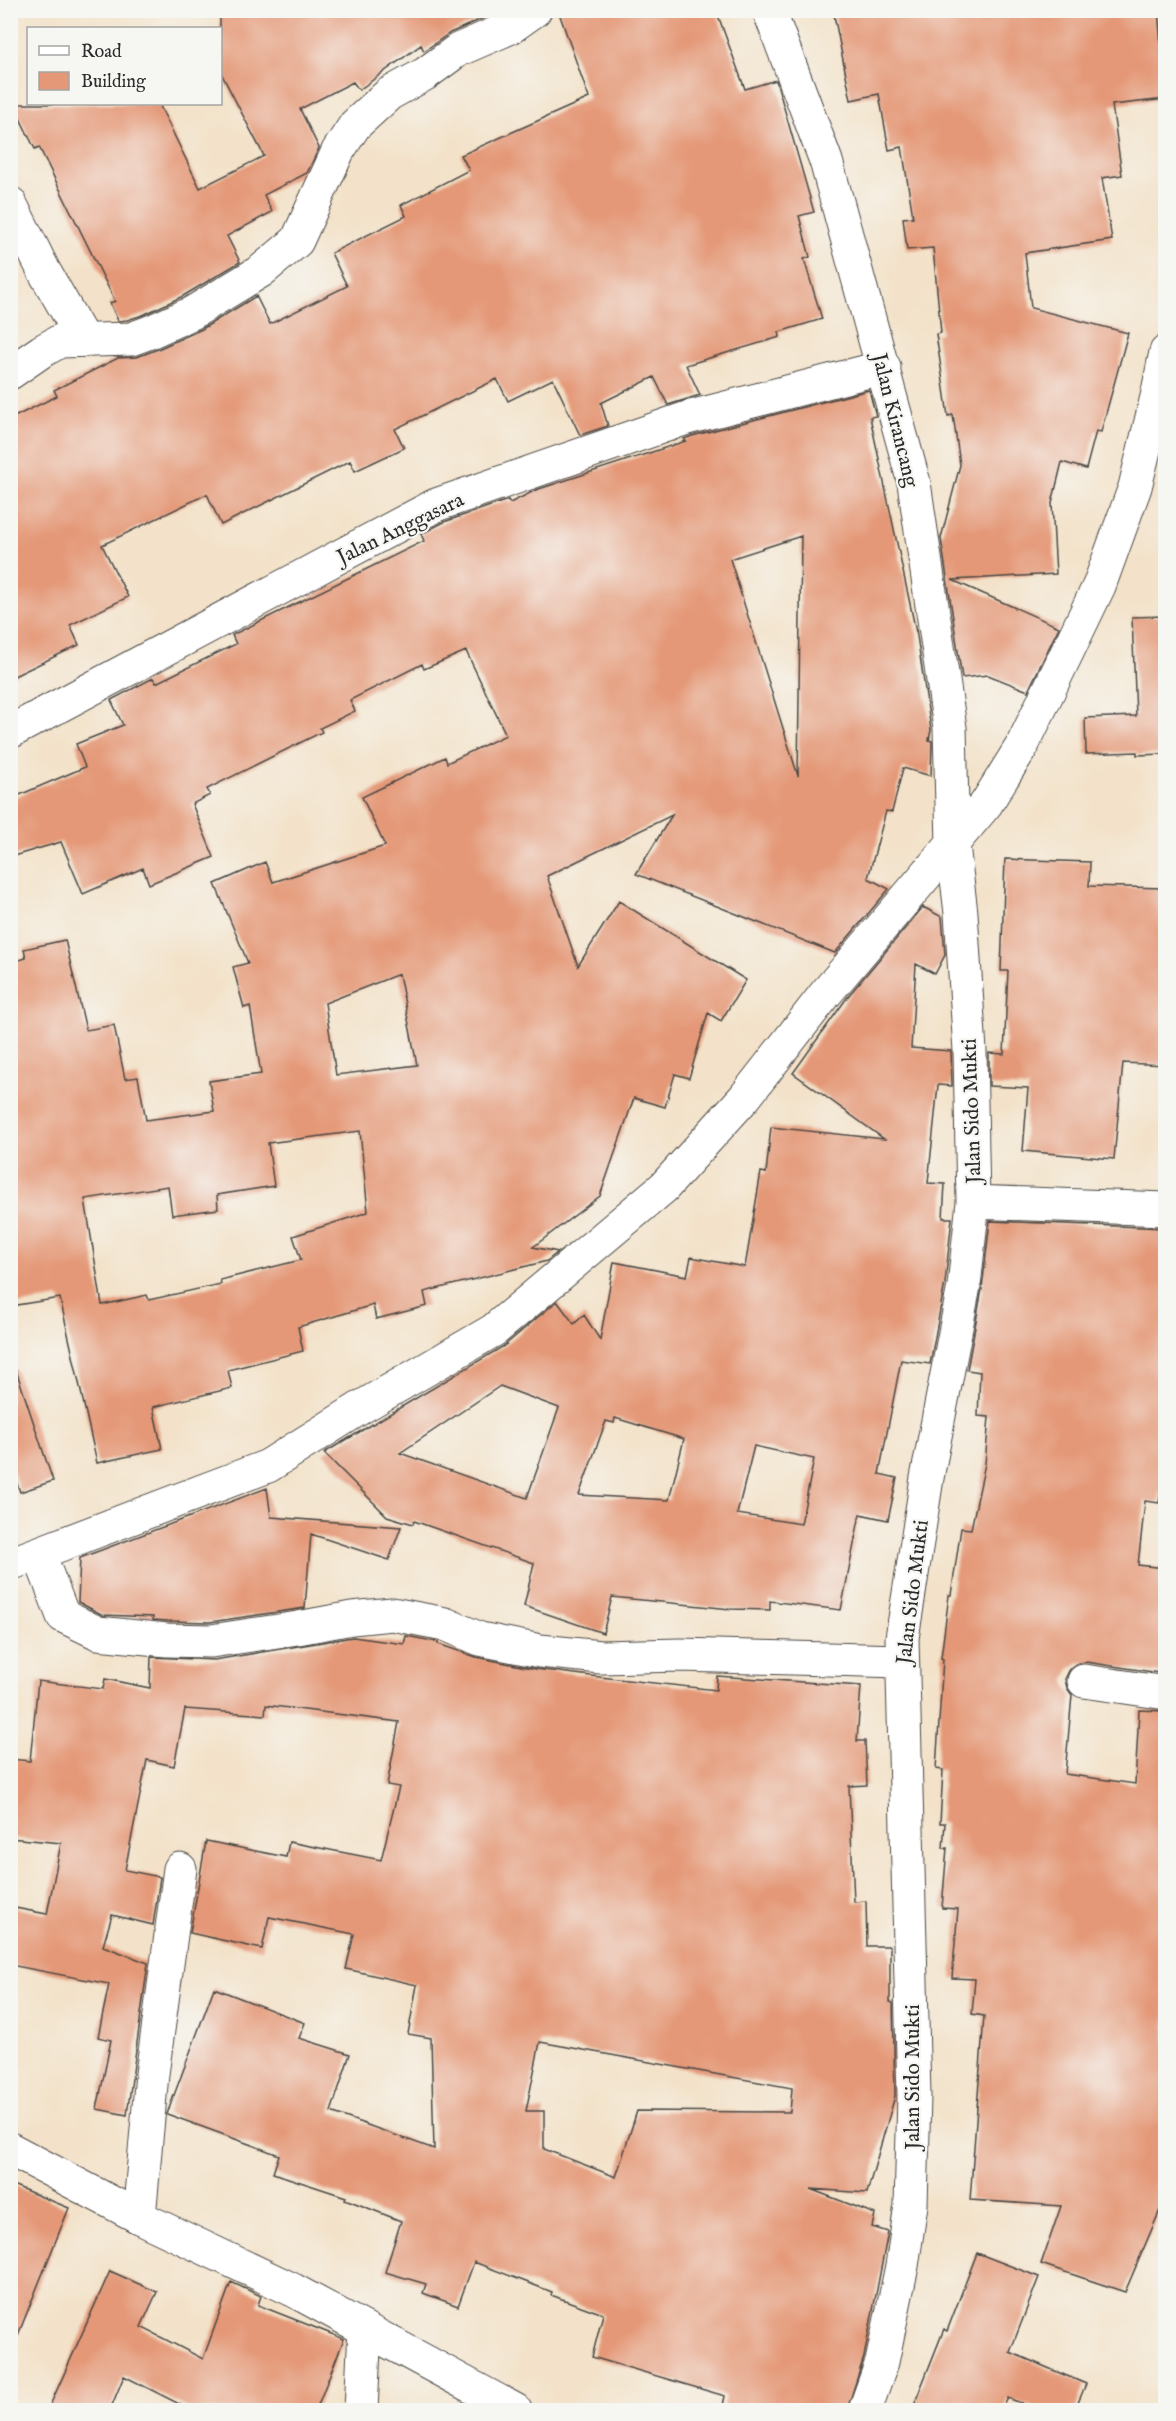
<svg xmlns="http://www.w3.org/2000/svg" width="1176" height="2421" font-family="'IM FELL English',serif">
	<rect width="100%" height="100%" fill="#f6f6f2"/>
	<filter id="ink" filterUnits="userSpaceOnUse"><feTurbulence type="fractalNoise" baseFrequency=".0167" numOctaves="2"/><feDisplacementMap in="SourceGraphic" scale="12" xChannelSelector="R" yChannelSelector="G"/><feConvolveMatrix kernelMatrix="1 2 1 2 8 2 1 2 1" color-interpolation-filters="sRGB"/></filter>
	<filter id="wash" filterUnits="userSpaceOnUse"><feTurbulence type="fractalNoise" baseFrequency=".008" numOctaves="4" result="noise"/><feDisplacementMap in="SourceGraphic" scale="24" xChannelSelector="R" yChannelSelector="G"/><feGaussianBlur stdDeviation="1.35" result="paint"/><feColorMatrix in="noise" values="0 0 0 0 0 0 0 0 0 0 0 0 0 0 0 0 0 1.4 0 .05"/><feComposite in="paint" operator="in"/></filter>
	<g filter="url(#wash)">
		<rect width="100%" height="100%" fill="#f3e2c9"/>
		<g id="blocks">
			<path fill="#e49877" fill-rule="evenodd" d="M 220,10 L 502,10 L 450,33 L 424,51 L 421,45 L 359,90 L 353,82 L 300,109 L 319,148 L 307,173 L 264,195 L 272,212 L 227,236 L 240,262 L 183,296 L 143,315 L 127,320 L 118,321 L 110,303 L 115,301 L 39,147 L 35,149 L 13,104 L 159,104 L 200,188 L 264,156 L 220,71 Z
				M 558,10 L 716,10 L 745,89 L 776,80 L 814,212 L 799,216 L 810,257 L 804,259 L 822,319 L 779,332 L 780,337 L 686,365 L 700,395 L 668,405 L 654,377 L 601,403 L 608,426 L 580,435 L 553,379 L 508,401 L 497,379 L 395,429 L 404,448 L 355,471 L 350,461 L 221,525 L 207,494 L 102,545 L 128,597 L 70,625 L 79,645 L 10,678 L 10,419 L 57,396 L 54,390 L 118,358 L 137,357 L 158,349 L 202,329 L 256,296 L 270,324 L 347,286 L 331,253 L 406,216 L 401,205 L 469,170 L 461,155 L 589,98 Z
				M 833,10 L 1158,10 L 1162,56 L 1166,55 L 1166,99 L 1112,105 L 1122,175 L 1102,178 L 1112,240 L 1025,253 L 1031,308 L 1128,333 L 1101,432 L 1096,431 L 1086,469 L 1062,462 L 1052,503 L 1056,574 L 952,580 L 1059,627 L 1028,691 L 988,675 L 962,678 L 941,538 L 960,465 L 953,415 L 948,416 L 936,334 L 941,333 L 933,248 L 907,250 L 903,218 L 913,217 L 902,147 L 889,150 L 879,94 L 851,100 Z
				M 869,390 L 876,416 L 870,417 L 916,632 L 916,629 L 931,730 L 929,740 L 932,741 L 931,776 L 903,768 L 892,812 L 886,811 L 868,878 L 889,889 L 835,953 L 636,874 L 672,815 L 547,876 L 578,966 L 619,901 L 746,980 L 721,1021 L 708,1013 L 689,1078 L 675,1074 L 665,1107 L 634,1098 L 600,1196 L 533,1247 L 558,1252 L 547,1261 L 424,1292 L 427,1306 L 376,1319 L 373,1305 L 298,1327 L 303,1351 L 228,1370 L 232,1388 L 153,1407 L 162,1449 L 97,1463 L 60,1298 L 10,1306 L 10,963 L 26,958 L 24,949 L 65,940 L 86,1030 L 114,1025 L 125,1079 L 138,1077 L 146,1120 L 214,1111 L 209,1081 L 261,1074 L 250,1006 L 244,1008 L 233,967 L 248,963 L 215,884 L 265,862 L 273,882 L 385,846 L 362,797 L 445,757 L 447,763 L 506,735 L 466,651 L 424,669 L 422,664 L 350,700 L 355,711 L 320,728 L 322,732 L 207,789 L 210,795 L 192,804 L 214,857 L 149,884 L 143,868 L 83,894 L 61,842 L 10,857 L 10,799 L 85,767 L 76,744 L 123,725 L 111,700 L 153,678 L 156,683 L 236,644 L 232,635 L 424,541 L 421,534 L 444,522 L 508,500 L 510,503 L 536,490 L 686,441 L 684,439 L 692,436 ZM 801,536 L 798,776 L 730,559 ZM 399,974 L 417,1065 L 336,1075 L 325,1003 ZM 360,1131 L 368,1212 L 293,1236 L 301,1260 L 220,1280 L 221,1284 L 149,1300 L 147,1295 L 102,1305 L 85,1199 L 168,1186 L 172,1215 L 218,1209 L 217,1195 L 274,1186 L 268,1143 Z
				M 1166,616 L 1166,754 L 1137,755 L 1137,752 L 1086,754 L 1085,718 L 1136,716 L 1132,617 Z
				M 1005,859 L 1090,862 L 1089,886 L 1163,888 L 1160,945 L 1166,945 L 1166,1065 L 1123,1063 L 1114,1159 L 1023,1151 L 1028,1088 L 989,1086 L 989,1053 L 1004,1054 L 1008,971 L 1001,971 Z
				M 923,907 L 942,917 L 945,955 L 935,974 L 916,964 L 911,1048 L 951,1051 L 952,1086 L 938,1085 L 928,1183 L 945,1184 L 943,1218 L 952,1218 L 945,1283 L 930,1364 L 901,1360 L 879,1474 L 897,1478 L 888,1520 L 860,1514 L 841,1610 L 770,1601 L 770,1610 L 731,1609 L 612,1597 L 603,1633 L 524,1606 L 534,1563 L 414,1521 L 413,1524 L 387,1516 L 324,1453 L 504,1346 L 557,1301 L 574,1324 L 584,1315 L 600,1340 L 614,1262 L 687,1276 L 691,1257 L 745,1267 L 761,1172 L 766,1173 L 771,1127 L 884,1139 L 793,1073 L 849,995 ZM 500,1386 L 559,1408 L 527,1498 L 400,1453 ZM 615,1418 L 684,1439 L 669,1500 L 579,1495 L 606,1421 L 614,1423 ZM 754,1446 L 814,1459 L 801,1524 L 737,1514 Z
				M 990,1221 L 1166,1228 L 1166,1452 L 1159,1503 L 1145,1501 L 1138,1565 L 1166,1568 L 1166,1674 L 1086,1662 L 1078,1663 L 1070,1669 L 1065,1679 L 1067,1688 L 1072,1695 L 1065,1774 L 1135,1784 L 1139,1710 L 1166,1711 L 1166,2196 L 1125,2292 L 1041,2264 L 1061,2206 L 970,2200 L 984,2016 L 972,2014 L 975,1979 L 952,1978 L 958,1909 L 942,1908 L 947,1848 L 943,1848 L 945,1823 L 940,1823 L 943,1770 L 936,1769 L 943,1659 L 941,1658 L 949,1595 L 951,1595 L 961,1528 L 971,1529 L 985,1464 L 989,1417 L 978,1416 L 980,1372 L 967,1370 L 982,1289 Z
				M 16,1370 L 53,1481 L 20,1492 L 10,1464 L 10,1371 Z
				M 267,1488 L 271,1517 L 401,1527 L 389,1560 L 311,1534 L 305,1608 L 210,1622 L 168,1621 L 153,1620 L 153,1617 L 103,1615 L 78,1602 L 80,1558 Z
				M 406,1636 L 438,1642 L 438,1644 L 476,1657 L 536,1669 L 591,1676 L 716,1690 L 717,1676 L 861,1686 L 857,1741 L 865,1741 L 867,1785 L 849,1786 L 854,1902 L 866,1901 L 867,1946 L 890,1946 L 890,2002 L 893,2003 L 895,2096 L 867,2193 L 810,2189 L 875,2214 L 872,2227 L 888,2232 L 864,2357 L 847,2410 L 722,2410 L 725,2396 L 592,2357 L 603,2314 L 551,2295 L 552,2292 L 474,2262 L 458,2306 L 423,2293 L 426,2284 L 385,2272 L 401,2221 L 345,2199 L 346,2197 L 273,2173 L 279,2155 L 167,2114 L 214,1988 L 305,2023 L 299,2038 L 350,2054 L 331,2112 L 434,2149 L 431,2038 L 408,2034 L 417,1985 L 346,1969 L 354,1934 L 269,1917 L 262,1949 L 190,1933 L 206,1841 L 286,1857 L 289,1842 L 381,1860 L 399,1787 L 387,1785 L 399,1722 L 266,1705 L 265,1715 L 185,1709 L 174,1766 L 147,1760 L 125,1870 L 160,1877 L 153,1925 L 112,1915 L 103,1946 L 148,1963 L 127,2115 L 97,2109 L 111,2040 L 98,2037 L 109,1984 L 10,1965 L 10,1907 L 47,1914 L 61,1843 L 10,1838 L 10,1759 L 30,1761 L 38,1681 L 103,1689 L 105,1679 L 150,1688 L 151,1657 L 214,1660 L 353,1637 L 404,1644 ZM 540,2042 L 792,2088 L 790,2112 L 637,2111 L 616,2177 L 544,2149 L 544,2111 L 526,2111 Z
				M 10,2184 L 69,2208 L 12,2350 L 10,2349 Z
				M 977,2253 L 1039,2277 L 1010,2352 L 1086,2384 L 1075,2410 L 1039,2410 L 1008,2398 L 1002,2410 L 912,2410 L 944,2329 L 947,2331 Z
				M 110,2271 L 157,2292 L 141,2327 L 203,2359 L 231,2282 L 261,2296 L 258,2305 L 344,2339 L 316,2410 L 191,2410 L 124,2376 L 110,2410 L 48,2410 Z"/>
		</g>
	</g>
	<g filter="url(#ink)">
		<use href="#blocks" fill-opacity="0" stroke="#494643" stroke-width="1.5"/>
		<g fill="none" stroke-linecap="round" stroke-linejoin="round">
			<defs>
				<path id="minor" d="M 769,10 L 826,161 L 914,483 L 950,728 L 953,845 L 961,913 L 970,1051 L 973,1202 L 964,1286 L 927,1478 L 902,1638 L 914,2096 L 911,2205 L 902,2266 L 882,2362 L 865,2410
					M 10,203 L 44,271 L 83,339
					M 10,373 L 42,351 L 60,341 L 131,339 L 150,332 L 192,313 L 261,271 L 297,241 L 338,151 L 355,125 L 389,94 L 425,74 L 458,50 L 511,27 L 535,10
					M 10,732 L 436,505 L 687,418 L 884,367
					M 973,1202 L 1166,1209
					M 39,1554 L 63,1616 L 98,1633 L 167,1640 L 211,1641 L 298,1628 L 352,1618 L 392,1614 L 445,1624 L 480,1639 L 540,1651 L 601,1657 L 680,1655 L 901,1661
					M 10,1564 L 268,1466 L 360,1408 L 494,1330 L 664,1187 L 745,1097 L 826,993 L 986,804 L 1022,746 L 1099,586 L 1135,487 L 1157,397 L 1166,352
					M 1084,1681 L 1166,1693
					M 139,2217 L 152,2074 L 180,1869
					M 361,2410 L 365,2329"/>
				<path id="tertiary" d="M 10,2149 L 139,2217 L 293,2290 L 515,2410"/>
			</defs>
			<use href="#minor" stroke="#494643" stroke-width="35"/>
			<use href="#tertiary" stroke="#494643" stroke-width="35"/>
			<use href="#minor" stroke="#fff" stroke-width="33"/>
			<use href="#tertiary" stroke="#fff" stroke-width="33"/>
		</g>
	</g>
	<g text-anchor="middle" stroke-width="4.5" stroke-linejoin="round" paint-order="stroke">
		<g font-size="21" fill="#2b2b2b" stroke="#f6f6f2">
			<text transform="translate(896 420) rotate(76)" y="7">Jalan Kirancang</text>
			<text transform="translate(400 528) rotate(-26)" y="7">Jalan Anggasara</text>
			<text transform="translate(971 1111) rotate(-92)" y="7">Jalan Sido Mukti</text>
			<text transform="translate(912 1592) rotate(-83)" y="7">Jalan Sido Mukti</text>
			<text transform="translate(912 2077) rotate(-90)" y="7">Jalan Sido Mukti</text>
		</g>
	</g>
	<rect width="1176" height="2421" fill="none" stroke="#f6f6f2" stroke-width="36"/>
	<rect x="27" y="27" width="195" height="78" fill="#f6f6f2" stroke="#a5a5a2" stroke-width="1.5"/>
	<rect x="39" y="46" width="30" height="9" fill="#ffffff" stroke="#a5a5a2" stroke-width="1.5"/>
	<text x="81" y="57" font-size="18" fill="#2b2b2b">Road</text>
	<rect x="39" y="72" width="30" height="18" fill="#e49877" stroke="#a5a5a2" stroke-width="1.5"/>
	<text x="81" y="87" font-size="18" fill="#2b2b2b">Building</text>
</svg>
